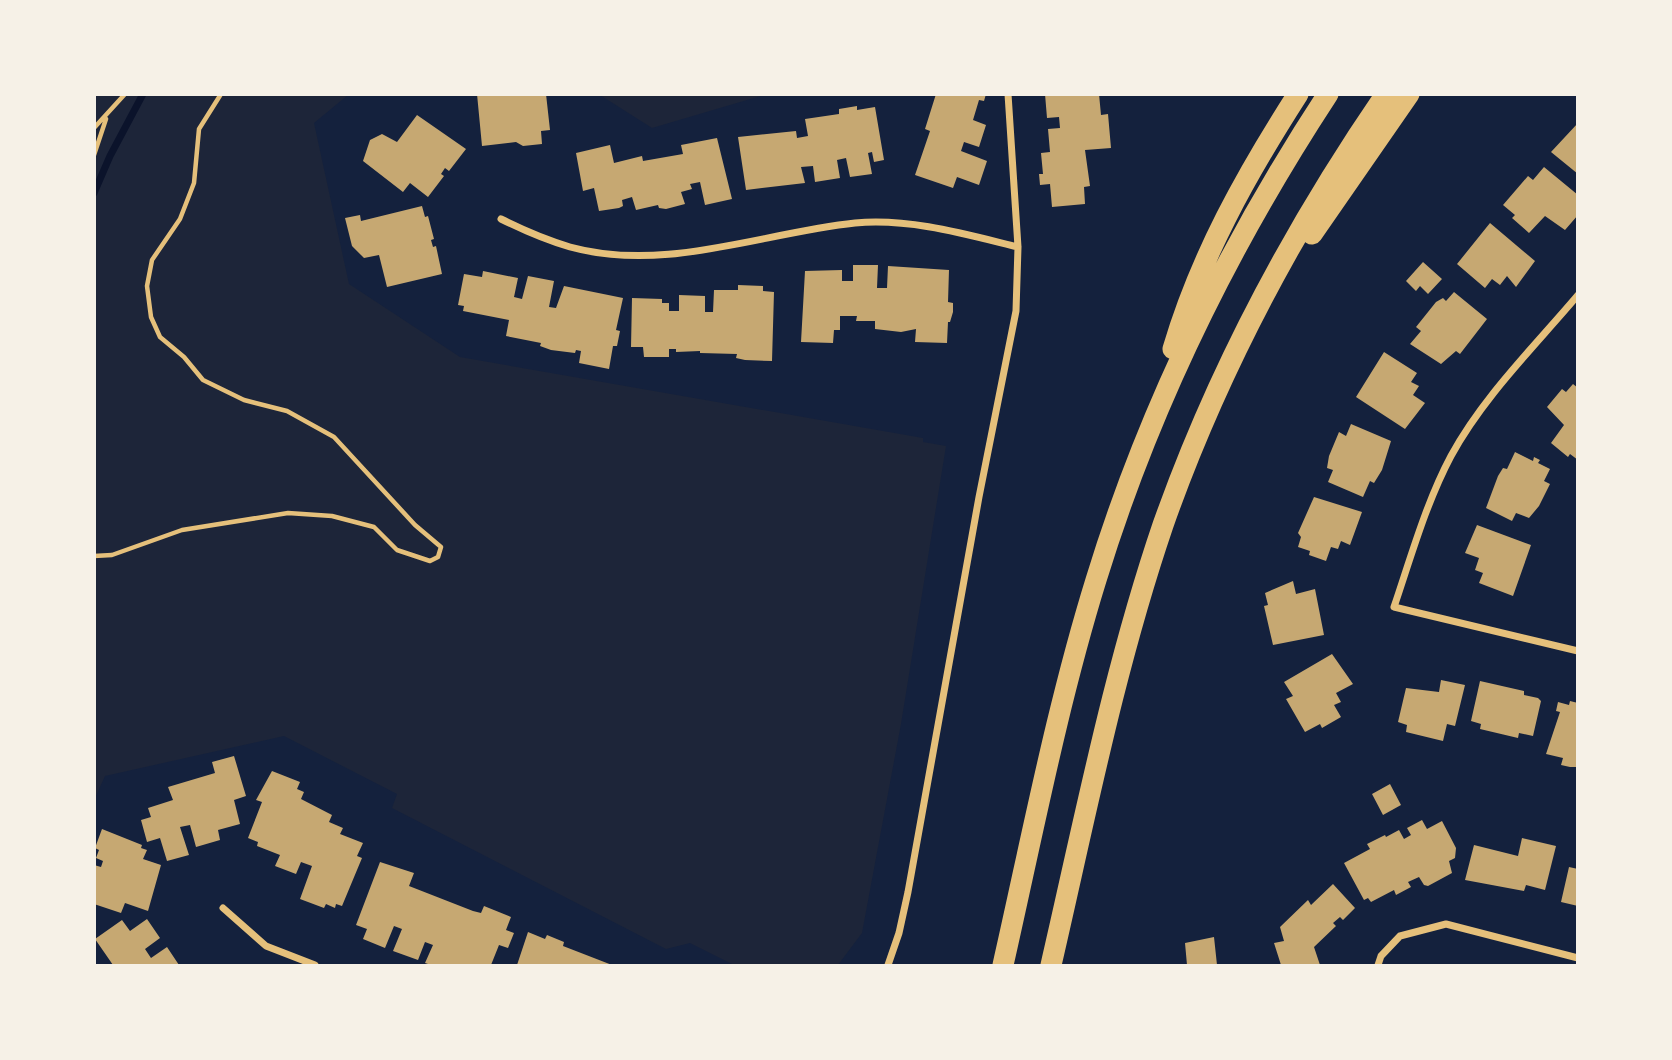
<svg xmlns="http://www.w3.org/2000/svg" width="1672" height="1060" font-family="Lato,sans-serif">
	<rect width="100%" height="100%" fill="#14213d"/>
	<path fill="#1d2539" d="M 95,95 L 348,95 L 314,123 L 349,284 L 460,357 L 923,438 L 923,442 L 946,446 L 901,724 L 862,933 L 838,965 L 734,965 L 690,943 L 666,949 L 392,808 L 397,794 L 284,736 L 105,776 L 95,798 Z
		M 600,95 L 764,95 L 652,128 Z"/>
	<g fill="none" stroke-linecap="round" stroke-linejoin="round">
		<path stroke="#0b132b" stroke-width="7" d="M 94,193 L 110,156 L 143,94"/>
	</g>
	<path fill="#c6a872" d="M 477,94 L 546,94 L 550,130 L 541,131 L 542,144 L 523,146 L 516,142 L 482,146 Z
		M 936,94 L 986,94 L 984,101 L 979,100 L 973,120 L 986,125 L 979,147 L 964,142 L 961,151 L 987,161 L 979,185 L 957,177 L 953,188 L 915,175 L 930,131 L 925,129 Z
		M 1045,94 L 1099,94 L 1101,115 L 1108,114 L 1111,148 L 1085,150 L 1090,186 L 1084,187 L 1085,204 L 1052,207 L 1050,184 L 1040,185 L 1039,174 L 1043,174 L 1041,153 L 1050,152 L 1048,129 L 1060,128 L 1059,117 L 1047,118 Z
		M 857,106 L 857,110 L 875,107 L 884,160 L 874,162 L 872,152 L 868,153 L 872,174 L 850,177 L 846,158 L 837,160 L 840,178 L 815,182 L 813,166 L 801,167 L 805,183 L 746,190 L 738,137 L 796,131 L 797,138 L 808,136 L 805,119 L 839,114 L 839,109 Z
		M 417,115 L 466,149 L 449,171 L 445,168 L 441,174 L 444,176 L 428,197 L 410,183 L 403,192 L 363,161 L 370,140 L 382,134 L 397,142 Z
		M 1578,123 L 1578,174 L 1551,152 Z
		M 717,138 L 732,199 L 705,205 L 700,182 L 690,184 L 692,189 L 681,192 L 685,204 L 666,209 L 659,208 L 658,205 L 636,210 L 632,197 L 622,200 L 623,206 L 619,208 L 599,211 L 594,188 L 583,191 L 576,153 L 610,145 L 614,163 L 642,156 L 643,161 L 683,154 L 681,145 Z
		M 1544,167 L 1578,195 L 1578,215 L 1565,230 L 1545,216 L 1529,233 L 1512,218 L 1515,215 L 1503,205 L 1528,176 L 1533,180 Z
		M 422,206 L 425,217 L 428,216 L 434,239 L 431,240 L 433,247 L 436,246 L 442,274 L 387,287 L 379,255 L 364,258 L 352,246 L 345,218 L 360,215 L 361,221 Z
		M 1490,223 L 1535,261 L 1516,287 L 1507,276 L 1500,285 L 1492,279 L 1485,288 L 1457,264 Z
		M 1423,262 L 1442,279 L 1428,294 L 1420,286 L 1416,291 L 1406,281 Z
		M 853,265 L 878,265 L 877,288 L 887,288 L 888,266 L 949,270 L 948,302 L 953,303 L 953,312 L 950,322 L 948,322 L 947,343 L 915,342 L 916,329 L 901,332 L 875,329 L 875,321 L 856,321 L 857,316 L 840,316 L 840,330 L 834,330 L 833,343 L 801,342 L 805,271 L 842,270 L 842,281 L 853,281 Z
		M 483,271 L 518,278 L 514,297 L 522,299 L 528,276 L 554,281 L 549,307 L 556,308 L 564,286 L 623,298 L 616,330 L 620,331 L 617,346 L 613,346 L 609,369 L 579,363 L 581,351 L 576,350 L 575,353 L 551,350 L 540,346 L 541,343 L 506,336 L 509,320 L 463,311 L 464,306 L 458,305 L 464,274 L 482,277 Z
		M 738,285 L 763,286 L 763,291 L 774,292 L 772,361 L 745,360 L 736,358 L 737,354 L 700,353 L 700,351 L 676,352 L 676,349 L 669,349 L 669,357 L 644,357 L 643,347 L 631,347 L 632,298 L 662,299 L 662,303 L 669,303 L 669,311 L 679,311 L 679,295 L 705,296 L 705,312 L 713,312 L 714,290 L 738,290 Z
		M 1454,292 L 1487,319 L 1460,354 L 1456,351 L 1441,364 L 1410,344 L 1421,331 L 1416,327 L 1436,302 L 1443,298 L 1446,301 Z
		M 1384,352 L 1417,373 L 1411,382 L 1419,386 L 1413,395 L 1425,403 L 1405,429 L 1356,397 Z
		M 1573,384 L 1578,388 L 1578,460 L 1570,454 L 1568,457 L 1551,443 L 1564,425 L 1547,407 L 1562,389 L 1566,392 Z
		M 1351,424 L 1391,441 L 1382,470 L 1374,483 L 1370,481 L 1363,497 L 1328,482 L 1333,470 L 1327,468 L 1329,456 L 1339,432 L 1346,436 Z
		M 1515,452 L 1533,461 L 1534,457 L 1540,460 L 1538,463 L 1550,469 L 1544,481 L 1550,484 L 1539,506 L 1529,518 L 1516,513 L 1512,521 L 1486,508 L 1498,476 L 1503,468 L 1507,469 Z
		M 1314,497 L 1362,512 L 1350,545 L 1341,541 L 1338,549 L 1331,547 L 1326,561 L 1309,555 L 1310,551 L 1298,547 L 1301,537 L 1298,533 Z
		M 1477,525 L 1531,545 L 1513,596 L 1479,583 L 1483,573 L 1475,570 L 1479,558 L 1465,553 Z
		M 1293,581 L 1296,594 L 1315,589 L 1324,635 L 1273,645 L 1264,606 L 1268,605 L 1265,593 Z
		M 1332,654 L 1353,684 L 1336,693 L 1341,702 L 1334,705 L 1341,717 L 1322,728 L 1320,724 L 1305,732 L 1286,699 L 1293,696 L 1284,682 Z
		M 1441,680 L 1465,685 L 1455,726 L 1447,724 L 1443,741 L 1406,732 L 1407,725 L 1398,722 L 1406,688 L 1439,692 Z
		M 1480,681 L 1524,691 L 1524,695 L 1538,698 L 1541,701 L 1533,736 L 1519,733 L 1518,738 L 1480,729 L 1481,724 L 1471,721 Z
		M 1570,701 L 1578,703 L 1578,767 L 1570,767 L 1561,765 L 1563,758 L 1546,754 L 1560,712 L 1556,711 L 1558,702 L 1569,705 Z
		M 234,756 L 246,796 L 234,800 L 240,824 L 218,830 L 220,840 L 196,847 L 190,825 L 180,827 L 189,855 L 167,861 L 160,838 L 147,842 L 141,820 L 151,817 L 148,808 L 173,800 L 168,787 L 215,773 L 212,762 Z
		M 272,771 L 300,782 L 297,789 L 304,792 L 301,799 L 332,815 L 329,822 L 343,828 L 340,834 L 363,843 L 357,856 L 362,858 L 342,906 L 336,904 L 335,908 L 326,904 L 324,908 L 300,899 L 312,866 L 301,862 L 296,874 L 275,866 L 280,855 L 257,846 L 258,842 L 248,838 L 262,802 L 256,800 Z
		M 1390,784 L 1401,805 L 1383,815 L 1372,794 Z
		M 1422,820 L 1427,829 L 1442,821 L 1456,848 L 1455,858 L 1449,861 L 1452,873 L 1428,886 L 1424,885 L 1419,877 L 1408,882 L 1411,887 L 1396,895 L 1394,890 L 1371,902 L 1368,898 L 1364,900 L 1344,863 L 1370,849 L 1367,844 L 1385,835 L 1386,837 L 1399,830 L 1404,839 L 1411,835 L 1407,828 Z
		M 102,829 L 142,845 L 141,848 L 147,850 L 143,859 L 161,865 L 148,911 L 125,903 L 121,913 L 94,904 L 94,865 L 101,867 L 103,861 L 96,858 L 99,850 L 95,848 Z
		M 1522,838 L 1556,846 L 1545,890 L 1526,885 L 1524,891 L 1465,880 L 1474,845 L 1518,856 Z
		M 380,862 L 414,873 L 409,886 L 473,911 L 481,913 L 484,906 L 511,917 L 506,930 L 514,933 L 508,948 L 499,945 L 491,965 L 431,965 L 425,963 L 433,945 L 425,942 L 418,960 L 393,951 L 402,929 L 394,926 L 385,948 L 363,939 L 367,929 L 356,925 Z
		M 1569,867 L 1578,869 L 1578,906 L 1561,902 Z
		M 1333,884 L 1355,908 L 1343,920 L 1340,917 L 1333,923 L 1336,926 L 1314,947 L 1320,965 L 1281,965 L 1274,943 L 1284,941 L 1280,927 L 1308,900 L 1311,905 Z
		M 147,919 L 160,938 L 145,949 L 151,958 L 167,947 L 179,965 L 113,965 L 95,939 L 122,920 L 130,931 Z
		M 528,932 L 545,939 L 547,935 L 564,942 L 563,946 L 612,965 L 517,965 Z
		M 1214,937 L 1217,965 L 1187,965 L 1185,943 Z"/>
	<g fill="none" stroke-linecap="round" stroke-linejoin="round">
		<path stroke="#e5c07b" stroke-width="4.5" d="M 94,128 L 125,94
			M 94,155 L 106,119
			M 94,556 L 112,555 L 182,530 L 288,513 L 332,516 L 374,527 L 397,550 L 430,561 L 438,557 L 441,547 L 415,525 L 334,437 L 287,411 L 244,400 L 203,380 L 184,357 L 160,337 L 151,317 L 147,286 L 152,260 L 180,219 L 194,183 L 199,129 L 221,94"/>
		<path stroke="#e5c07b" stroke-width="7" d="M 501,219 C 523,230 546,240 570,247 C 665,273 761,233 855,223 C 910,218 965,234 1018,247
			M 1578,295 C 1534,347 1483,397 1451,456 C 1426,503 1411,557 1394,607 L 1578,651
			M 223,908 L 266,946 L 315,965
			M 888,965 L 899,933 L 908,892 L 979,497 L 1016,311 L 1018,247 L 1008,94
			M 1378,965 L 1381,956 L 1400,936 L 1446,924 L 1578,958"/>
		<path stroke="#e5c07b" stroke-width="21" d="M 1312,234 L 1409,94
			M 1173,349 C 1200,257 1246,175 1298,94
			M 1003,965 C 1032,837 1057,706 1096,580 C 1149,407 1229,245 1328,94
			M 1051,965 C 1085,818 1114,669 1163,525 C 1217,372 1294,228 1386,94"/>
	</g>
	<rect width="1672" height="1060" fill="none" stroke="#f6f1e7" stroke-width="192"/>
</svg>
